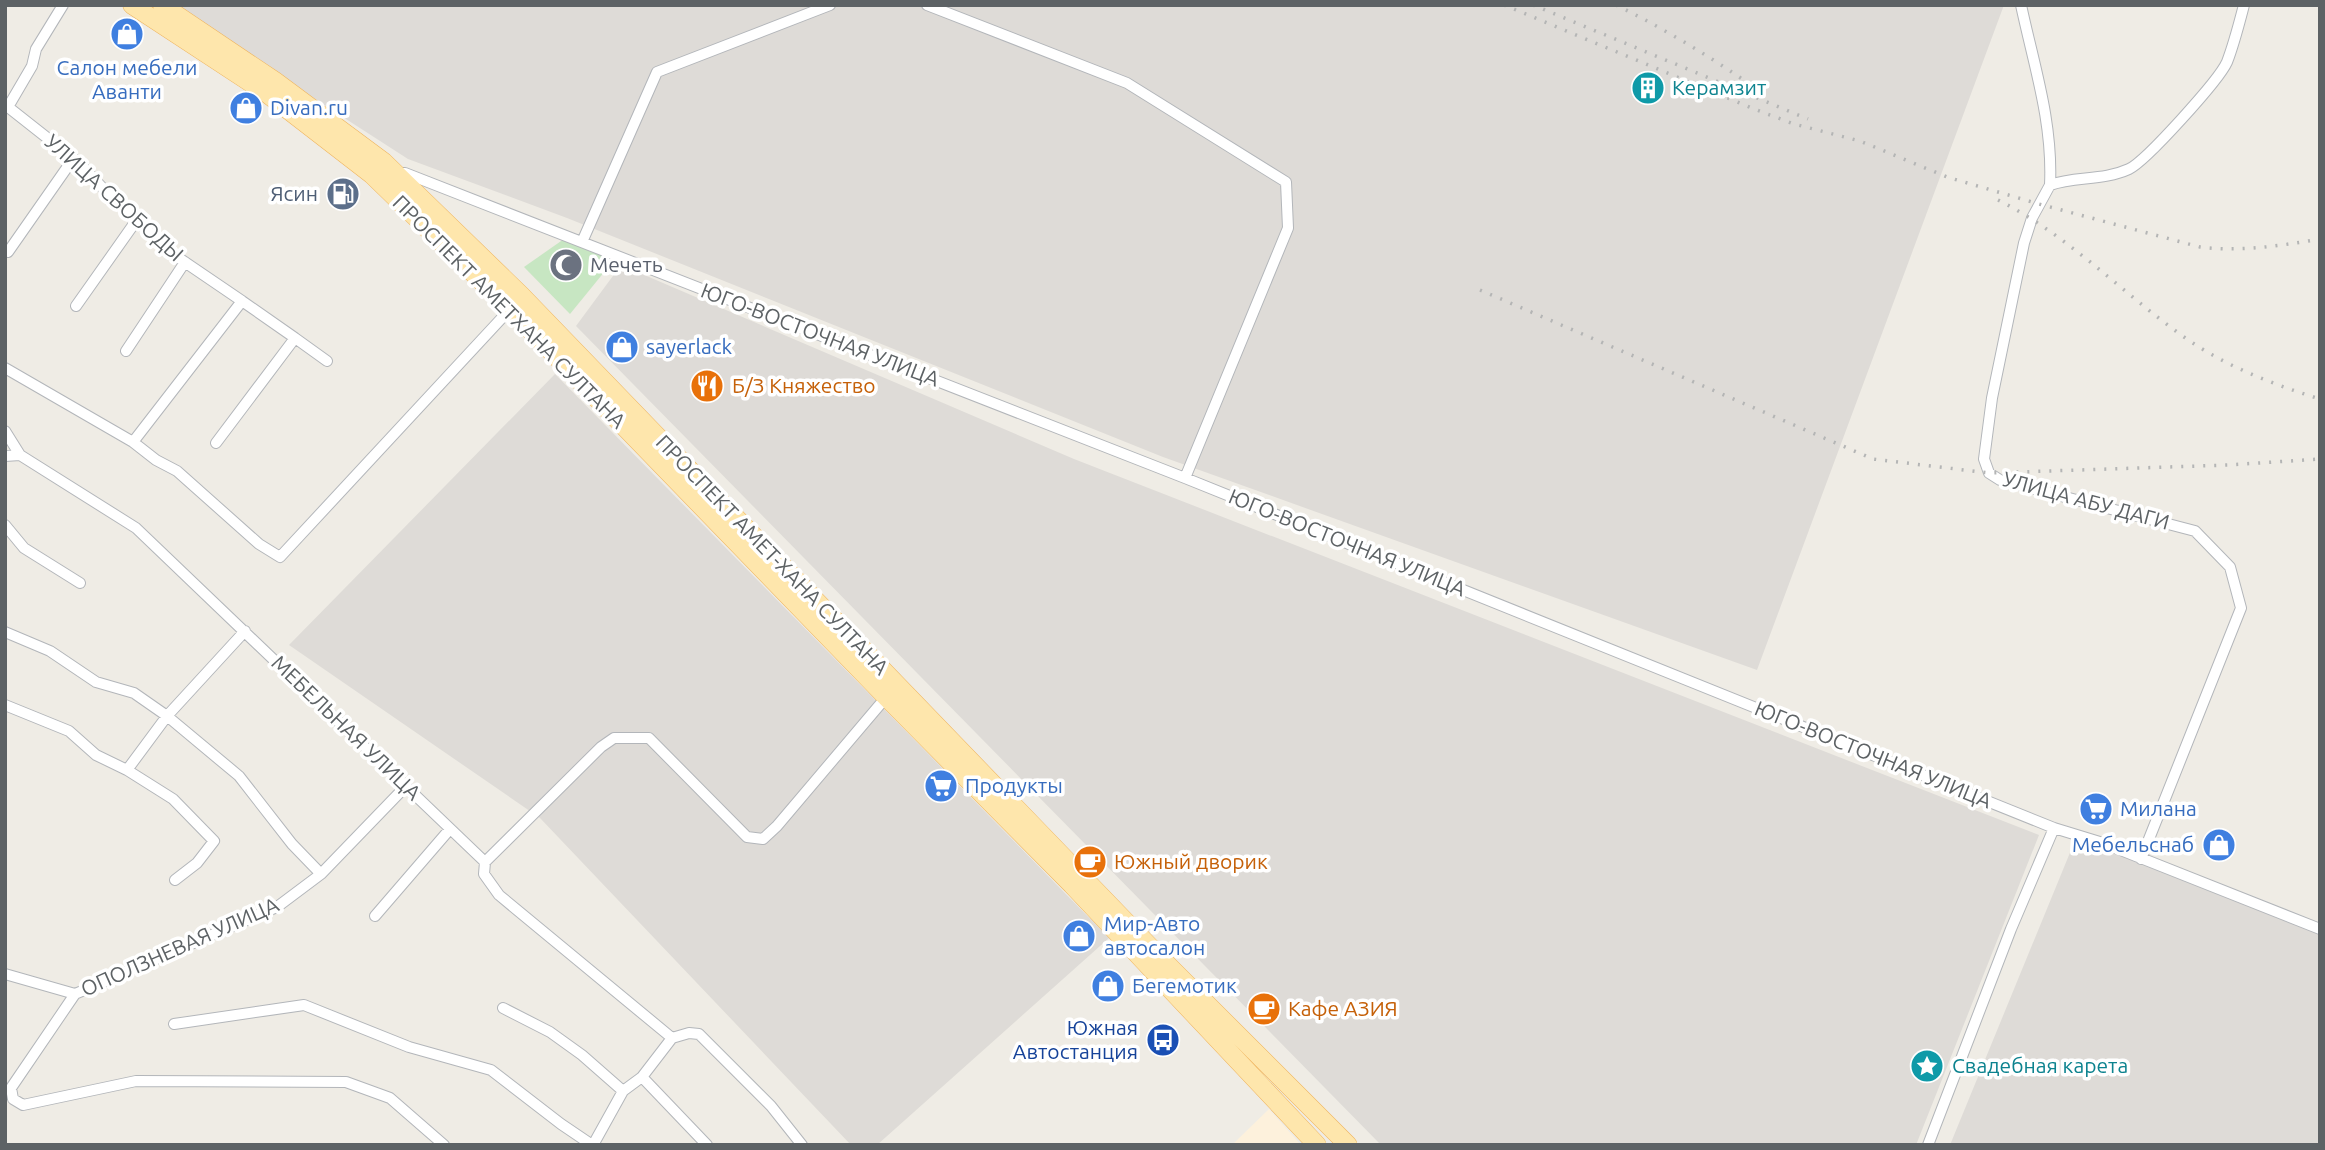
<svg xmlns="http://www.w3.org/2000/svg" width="2325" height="1150" font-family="Ubuntu,sans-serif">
	<rect width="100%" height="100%" fill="#efece5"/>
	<path fill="#fdf1dc" d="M 1269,1109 L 1301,1145 L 1232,1145 Z"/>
	<path fill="#dedbd7" d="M 169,5 L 2004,5 L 1757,670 L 1163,457 L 567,218 L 408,159 Z
		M 621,265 L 1074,459 L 2039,835 L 1916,1145 L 1381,1145 L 576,326 Z
		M 555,374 L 1109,938 L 877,1145 L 851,1145 L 540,818 L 289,645 Z
		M 2076,838 L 2320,935 L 2320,1145 L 1950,1145 Z"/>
	<path fill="#c7e6c2" d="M 564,239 L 614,260 L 570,314 L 524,267 Z"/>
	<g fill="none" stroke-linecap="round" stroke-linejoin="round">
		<defs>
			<path id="street" d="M 63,5 L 36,49 L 32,66 L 8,107 L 79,163 L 114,200 L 173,254 L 242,301 L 133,442 L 156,460 L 177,471 L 259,544 L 280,557 L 513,306
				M 927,5 L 1127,83 L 1286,182 L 1288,228 L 1185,478
				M 2021,5 C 2034,66 2053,122 2050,185
				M 395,173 L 405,173 L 1185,478 L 2054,828 L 2103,843 L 2320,929
				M 582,242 L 657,72 L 830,5
				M 8,252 L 73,159
				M 76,306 L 136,221
				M 295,338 L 327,361
				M 126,351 L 185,262
				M 5,368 L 133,442
				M 5,431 L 20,455 L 136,528 L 485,862 L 484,874 L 499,895 L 672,1038
				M 216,443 L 295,338 L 242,301
				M 5,456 L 20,455
				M 5,525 L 24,548 L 80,583
				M 5,632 L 50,651 L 96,682 L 134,693 L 167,716 L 239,776 L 292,844 L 321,874
				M 5,705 L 69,731 L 96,755 L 127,770 L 173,799 L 214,841 L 197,863 L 175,880
				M 127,770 L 167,716 L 245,631
				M 406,786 L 321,874 L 277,907 L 75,994 L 11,1088 L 13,1099 L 23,1105 L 136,1081 L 346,1082 L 390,1098 L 444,1145
				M 2141,859 L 2241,608 L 2230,567 L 2195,531 L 2000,480 L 1989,473 L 1984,459 L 1992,398 L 2024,243 L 2032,218 L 2050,185 C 2075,176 2103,181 2129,169 C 2146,161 2219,80 2227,62 C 2234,44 2239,24 2244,5
				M 485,862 L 601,747 L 614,738 L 649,738 L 747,837 L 763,839 L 777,826 L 888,695
				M 375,916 L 450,829
				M 5,974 L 75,994
				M 503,1008 L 550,1032 L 582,1055 L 623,1091
				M 174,1024 L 304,1005 L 409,1047 L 491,1070 L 561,1124 L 592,1145
				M 642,1077 L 707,1145
				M 593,1145 L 623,1091 L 642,1077 L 672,1038 L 689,1033 L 699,1034 L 771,1106 L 802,1145
				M 1928,1145 L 2011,929 L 2054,828"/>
			<path id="primary" d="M 132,5 L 266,93 L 372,175 L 510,309 L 886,697 L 1072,885 L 1317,1145
				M 162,5 L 275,81 L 384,162 L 522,296 L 1160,957 L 1348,1145"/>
		</defs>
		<use href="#street" stroke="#b3b6ba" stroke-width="12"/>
		<use href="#primary" stroke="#efb45e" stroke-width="19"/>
		<use href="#street" stroke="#fff" stroke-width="10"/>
		<use href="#primary" stroke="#fee6ac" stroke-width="18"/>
		<path stroke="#b4b5b5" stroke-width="3.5" stroke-dasharray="2 9" stroke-linecap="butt" d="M 1504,5 L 1754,109 L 1794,124 L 1860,141 L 1947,177 L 2039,204 L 2200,247 C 2241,252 2279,246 2320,239
			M 1533,5 L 1808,119
			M 1616,5 C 1667,30 1714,59 1761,92
			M 1998,200 C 2068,235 2121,292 2184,337 C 2225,366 2272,384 2320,399
			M 1480,290 L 1873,459 L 1989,473 L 2228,465 L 2320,459"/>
	</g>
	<defs>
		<symbol id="shop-disc" viewBox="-11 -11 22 22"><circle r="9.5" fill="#3f7fe0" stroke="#fff"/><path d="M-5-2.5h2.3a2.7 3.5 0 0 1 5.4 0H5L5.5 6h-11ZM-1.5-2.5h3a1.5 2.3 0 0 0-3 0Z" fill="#fff"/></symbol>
		<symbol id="building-disc" viewBox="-11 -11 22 22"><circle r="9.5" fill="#0f9aa8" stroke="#fff"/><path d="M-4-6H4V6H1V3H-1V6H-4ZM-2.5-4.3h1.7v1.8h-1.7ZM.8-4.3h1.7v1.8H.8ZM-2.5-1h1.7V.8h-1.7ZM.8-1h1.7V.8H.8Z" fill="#fff"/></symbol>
		<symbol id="fuel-disc" viewBox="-11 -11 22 22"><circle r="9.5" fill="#5c6f8a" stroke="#fff"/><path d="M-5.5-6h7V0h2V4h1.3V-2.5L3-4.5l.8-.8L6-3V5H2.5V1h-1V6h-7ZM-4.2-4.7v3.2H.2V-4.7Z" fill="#fff"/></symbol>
		<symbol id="mosque-disc" viewBox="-11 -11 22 22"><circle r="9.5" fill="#6b7280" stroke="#fff"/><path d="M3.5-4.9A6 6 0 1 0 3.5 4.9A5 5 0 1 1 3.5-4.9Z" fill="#fff"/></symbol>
		<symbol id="restaurant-disc" viewBox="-11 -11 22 22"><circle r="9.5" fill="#e8710a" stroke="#fff"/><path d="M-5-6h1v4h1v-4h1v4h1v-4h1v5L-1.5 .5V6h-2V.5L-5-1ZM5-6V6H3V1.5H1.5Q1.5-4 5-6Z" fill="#fff"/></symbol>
		<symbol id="supermarket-disc" viewBox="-11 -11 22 22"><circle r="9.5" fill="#3f7fe0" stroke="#fff"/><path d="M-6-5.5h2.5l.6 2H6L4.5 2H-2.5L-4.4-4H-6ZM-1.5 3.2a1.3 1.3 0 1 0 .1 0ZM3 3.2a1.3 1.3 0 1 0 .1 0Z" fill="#fff"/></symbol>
		<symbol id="cafe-disc" viewBox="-11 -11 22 22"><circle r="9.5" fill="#e8710a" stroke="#fff"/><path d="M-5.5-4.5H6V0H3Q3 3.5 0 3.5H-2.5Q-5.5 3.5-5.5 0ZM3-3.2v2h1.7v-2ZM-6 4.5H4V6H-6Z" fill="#fff"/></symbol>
		<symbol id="bus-disc" viewBox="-11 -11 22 22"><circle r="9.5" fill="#1a4fb4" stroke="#fff"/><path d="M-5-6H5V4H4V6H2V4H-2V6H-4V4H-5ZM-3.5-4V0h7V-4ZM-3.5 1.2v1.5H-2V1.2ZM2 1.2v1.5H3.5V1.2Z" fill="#fff"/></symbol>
		<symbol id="sight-disc" viewBox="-11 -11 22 22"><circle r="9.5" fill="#0f9aa8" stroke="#fff"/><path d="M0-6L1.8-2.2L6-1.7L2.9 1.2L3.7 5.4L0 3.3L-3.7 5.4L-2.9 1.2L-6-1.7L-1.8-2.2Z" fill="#fff"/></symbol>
	</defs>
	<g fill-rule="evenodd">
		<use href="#shop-disc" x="108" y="15" width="38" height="38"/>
		<use href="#building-disc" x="1629" y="69" width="38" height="38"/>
		<use href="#shop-disc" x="227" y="89" width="38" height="38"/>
		<use href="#fuel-disc" x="324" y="175" width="38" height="38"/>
		<use href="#mosque-disc" x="547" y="246" width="38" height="38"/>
		<use href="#shop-disc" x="603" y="328" width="38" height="38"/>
		<use href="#restaurant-disc" x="688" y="367" width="38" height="38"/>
		<use href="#supermarket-disc" x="922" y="767" width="38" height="38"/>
		<use href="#supermarket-disc" x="2077" y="790" width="38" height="38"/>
		<use href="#shop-disc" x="2200" y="826" width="38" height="38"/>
		<use href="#cafe-disc" x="1071" y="843" width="38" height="38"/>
		<use href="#shop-disc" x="1060" y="917" width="38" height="38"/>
		<use href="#shop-disc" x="1089" y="967" width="38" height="38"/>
		<use href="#cafe-disc" x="1245" y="990" width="38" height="38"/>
		<use href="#bus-disc" x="1144" y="1021" width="38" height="38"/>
		<use href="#sight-disc" x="1908" y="1047" width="38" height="38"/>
	</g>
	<g text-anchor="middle" stroke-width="7" stroke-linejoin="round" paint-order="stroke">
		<g font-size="21" fill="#366cbe" stroke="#fff" text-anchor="start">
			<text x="127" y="75" text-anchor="middle">Салон мебели<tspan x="127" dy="24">Аванти</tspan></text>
			<text x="270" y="115">Divan.ru</text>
			<text x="646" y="354">sayerlack</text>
			<text x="965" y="793">Продукты</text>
			<text x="2120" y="816">Милана</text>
			<text x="2194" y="852" text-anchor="end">Мебельснаб</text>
			<text x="1104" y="931">Мир-Авто<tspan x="1104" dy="24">автосалон</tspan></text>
			<text x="1132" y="993">Бегемотик</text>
		</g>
		<g font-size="21" fill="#0d838f" stroke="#fff" text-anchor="start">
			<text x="1672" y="95">Керамзит</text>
			<text x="1952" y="1073">Свадебная карета</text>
		</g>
		<g font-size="21" fill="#4e5e75" stroke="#fff" text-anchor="end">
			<text x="318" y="201">Ясин</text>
		</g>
		<g font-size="21" fill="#5d6265" stroke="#fff">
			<text transform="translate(114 198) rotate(42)" y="7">УЛИЦА СВОБОДЫ</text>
			<text transform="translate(509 312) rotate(45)" y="7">ПРОСПЕКТ АМЕТХАНА СУЛТАНА</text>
			<text transform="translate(820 335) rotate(21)" y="7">ЮГО-ВОСТОЧНАЯ УЛИЦА</text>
			<text transform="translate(2086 501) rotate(15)" y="7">УЛИЦА АБУ ДАГИ</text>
			<text transform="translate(1347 543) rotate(22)" y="7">ЮГО-ВОСТОЧНАЯ УЛИЦА</text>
			<text transform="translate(772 555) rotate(46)" y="7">ПРОСПЕКТ АМЕТ-ХАНА СУЛТАНА</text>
			<text transform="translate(346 728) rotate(44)" y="7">МЕБЕЛЬНАЯ УЛИЦА</text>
			<text transform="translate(1873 755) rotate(22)" y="7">ЮГО-ВОСТОЧНАЯ УЛИЦА</text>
			<text transform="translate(180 947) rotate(-24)" y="7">ОПОЛЗНЕВАЯ УЛИЦА</text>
		</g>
		<g font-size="21" fill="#5b616d" stroke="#fff" text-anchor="start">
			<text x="590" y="272">Мечеть</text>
		</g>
		<g font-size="21" fill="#c56008" stroke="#fff" text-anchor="start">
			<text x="732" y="393">Б/З Княжество</text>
			<text x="1114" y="869">Южный дворик</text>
			<text x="1288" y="1016">Кафе АЗИЯ</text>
		</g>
		<g font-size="21" fill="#164399" stroke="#fff" text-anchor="end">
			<text x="1138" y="1035">Южная<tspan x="1138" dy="24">Автостанция</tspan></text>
		</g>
	</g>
	<rect width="2325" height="1150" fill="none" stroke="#5d6265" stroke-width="14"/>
</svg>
